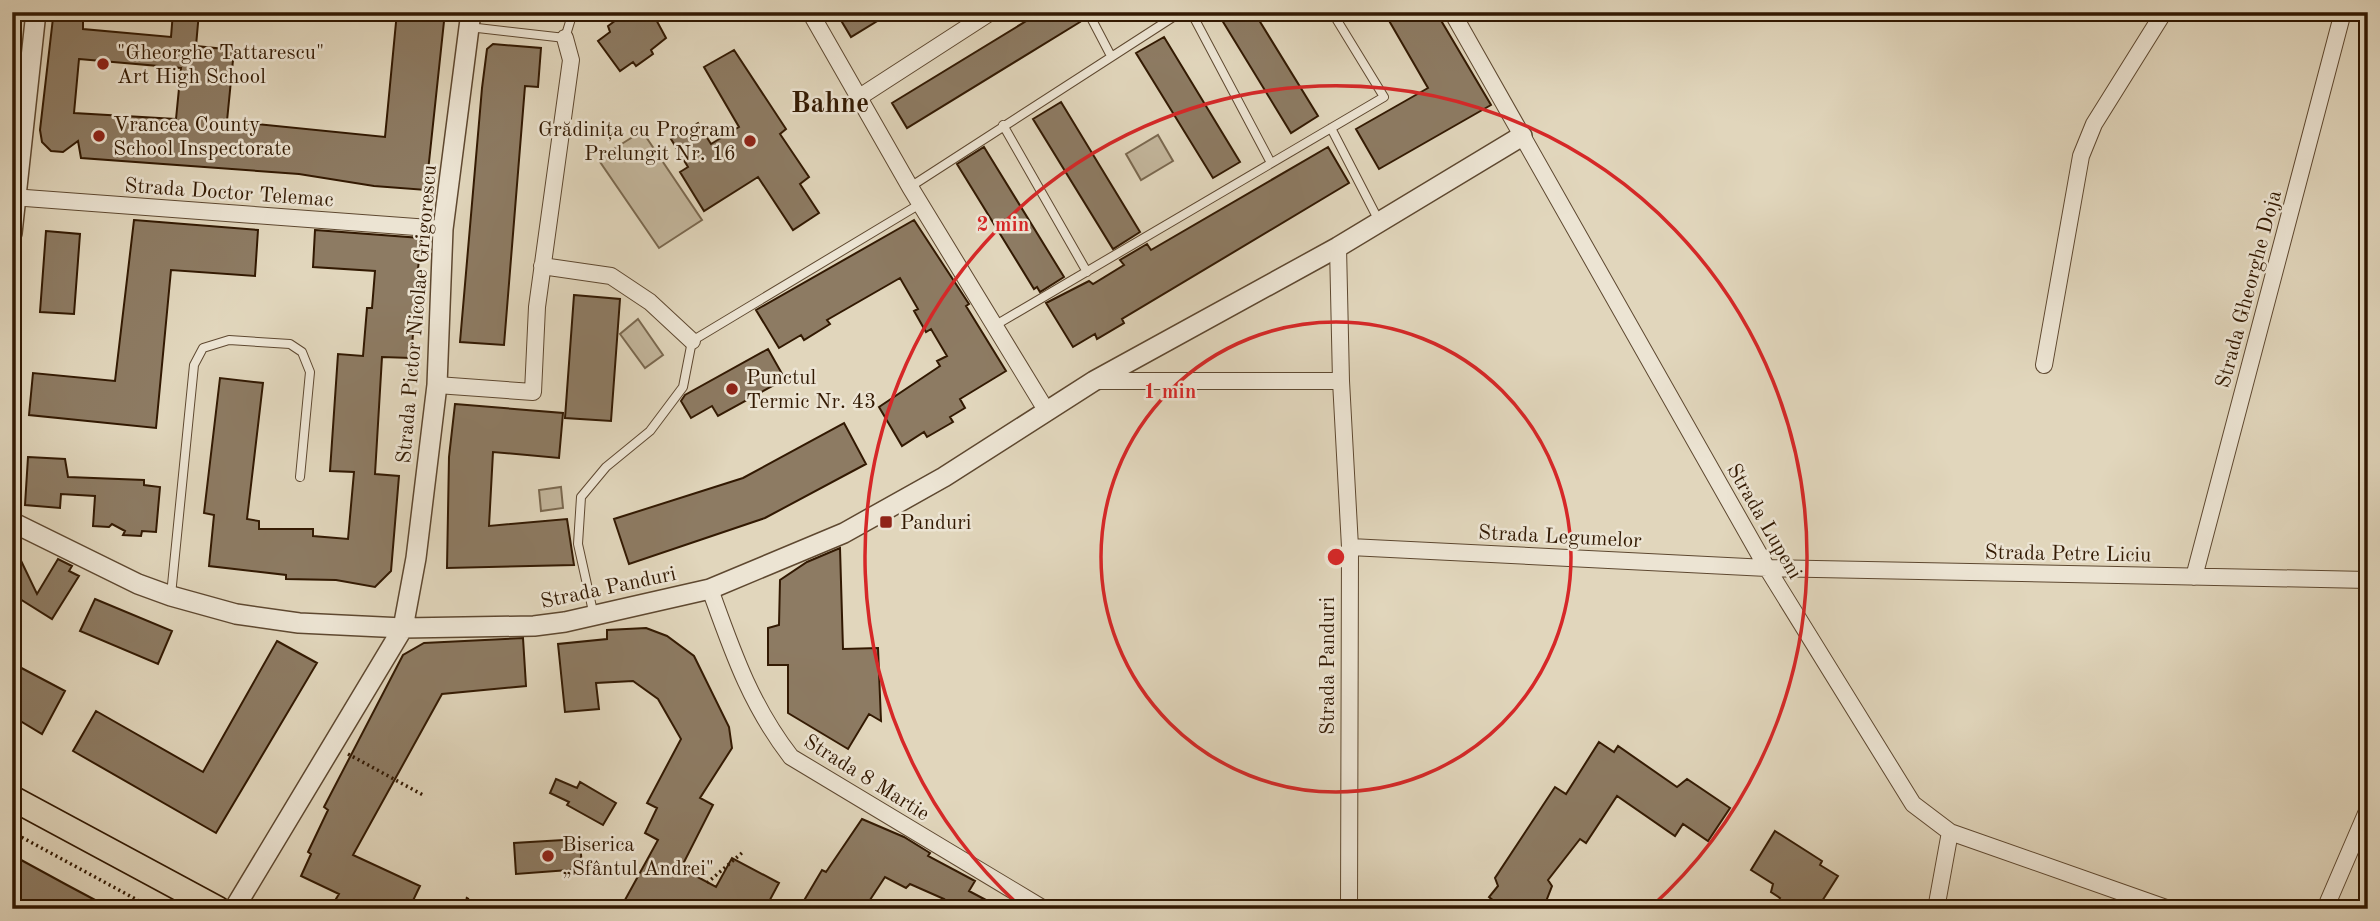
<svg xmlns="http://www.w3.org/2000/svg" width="2380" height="921" font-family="'Old Standard TT',serif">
	<rect width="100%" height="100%" fill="#e1d6bc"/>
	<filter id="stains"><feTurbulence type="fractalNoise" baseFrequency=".00286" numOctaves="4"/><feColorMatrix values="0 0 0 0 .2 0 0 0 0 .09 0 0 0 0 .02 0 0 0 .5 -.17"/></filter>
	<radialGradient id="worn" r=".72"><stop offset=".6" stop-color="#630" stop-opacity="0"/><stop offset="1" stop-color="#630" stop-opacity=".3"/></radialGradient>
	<path fill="#c3b69c" stroke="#7a684f" stroke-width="2" d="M 642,131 L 702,220 L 659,248 L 598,159 Z
		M 1158,135 L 1173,161 L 1141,180 L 1126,154 Z
		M 638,319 L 663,355 L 645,368 L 620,334 Z
		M 561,487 L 563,508 L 541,511 L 539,490 Z"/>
	<path fill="#8d7b63" stroke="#321902" stroke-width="2" fill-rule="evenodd" d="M 173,12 L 199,12 L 196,46 L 234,50 L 227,121 L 385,137 L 397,12 L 445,12 L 426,190 L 374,186 L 299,174 L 81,158 L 78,141 L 63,152 L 51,151 L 42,142 L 40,130 L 53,18 L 83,21 L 83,29 L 171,37 ZM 79,59 L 181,68 L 176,119 L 74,113 Z
		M 627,12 L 634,15 L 652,12 L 666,38 L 651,50 L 653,54 L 636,66 L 633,62 L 620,71 L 598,41 L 610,32 L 608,26 Z
		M 836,12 L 892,12 L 851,37 Z
		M 1041,12 L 1074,12 L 1080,22 L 907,128 L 892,103 Z
		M 1217,12 L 1254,12 L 1318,116 L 1291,133 Z
		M 1384,12 L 1436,12 L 1491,105 L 1379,169 L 1356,129 L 1428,88 Z
		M 1164,37 L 1240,162 L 1213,178 L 1136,53 Z
		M 493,44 L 541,48 L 538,87 L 525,86 L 504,345 L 460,342 L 482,88 L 487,49 Z
		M 734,50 L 786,129 L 780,134 L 809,177 L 800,184 L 819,213 L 793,230 L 758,177 L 704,211 L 680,172 L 688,167 L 671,139 L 698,123 L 711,144 L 739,127 L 704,67 Z
		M 1061,102 L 1140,232 L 1113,249 L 1033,119 Z
		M 984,147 L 1064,277 L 1040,292 L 1037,287 L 1034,289 L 957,164 Z
		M 1328,147 L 1349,183 L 1122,319 L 1124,323 L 1097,339 L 1095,334 L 1073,347 L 1046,303 L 1089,281 L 1093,284 L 1124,265 L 1120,260 L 1147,244 L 1151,250 Z
		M 134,220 L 258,230 L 255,276 L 171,270 L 156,428 L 29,415 L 33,373 L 115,381 Z
		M 914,220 L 969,304 L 966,306 L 1006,371 L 960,399 L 965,408 L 950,417 L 953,422 L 927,437 L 924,432 L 902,446 L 879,407 L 940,366 L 937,361 L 947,356 L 931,329 L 926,332 L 914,311 L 918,309 L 900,278 L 827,320 L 830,324 L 804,340 L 801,335 L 779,348 L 756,310 Z
		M 315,230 L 421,238 L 414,311 L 419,312 L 417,334 L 413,334 L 411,358 L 382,357 L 375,474 L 399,476 L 391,571 L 375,587 L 336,580 L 286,579 L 286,575 L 209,566 L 214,515 L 204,513 L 220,378 L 263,383 L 247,519 L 259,521 L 259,529 L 313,529 L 313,536 L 348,539 L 354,472 L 330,471 L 338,354 L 363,356 L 367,308 L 372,308 L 375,271 L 313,267 Z
		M 46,231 L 80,234 L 74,314 L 40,312 Z
		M 574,295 L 620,299 L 611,421 L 565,418 Z
		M 768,349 L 785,379 L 718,416 L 712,406 L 691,418 L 681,401 L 685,395 Z
		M 455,404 L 563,413 L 559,458 L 493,452 L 489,526 L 567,519 L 574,565 L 447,568 L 449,457 Z
		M 844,423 L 866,464 L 765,518 L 629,564 L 614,519 L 743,478 Z
		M 28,457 L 65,459 L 68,477 L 144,480 L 144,485 L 160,487 L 156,532 L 142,531 L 141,536 L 123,535 L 125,531 L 112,524 L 109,527 L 93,526 L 95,496 L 61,494 L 60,508 L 25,505 Z
		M 12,542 L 37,594 L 58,559 L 72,566 L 69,571 L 79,576 L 52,619 L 12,594 Z
		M 840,548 L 843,649 L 878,648 L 881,721 L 869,714 L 848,749 L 788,713 L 788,665 L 768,665 L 768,628 L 779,625 L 780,580 L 807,562 Z
		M 95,599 L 172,631 L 158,664 L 80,631 Z
		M 646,628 L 667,636 L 694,656 L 729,727 L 732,748 L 700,798 L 713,805 L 681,868 L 716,887 L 732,858 L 779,883 L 765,909 L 620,909 L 658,840 L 645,833 L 657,808 L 647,803 L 681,739 L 658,699 L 633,681 L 596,683 L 599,709 L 565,712 L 558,644 L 607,639 L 607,630 Z
		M 523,638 L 526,686 L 442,694 L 353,855 L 420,886 L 409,909 L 354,909 L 336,899 L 339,894 L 301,876 L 311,854 L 308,852 L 328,810 L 324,807 L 403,655 L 424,643 Z
		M 277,641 L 317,663 L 216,833 L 73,751 L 96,711 L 203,772 Z
		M 12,663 L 65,691 L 42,734 L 12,716 Z
		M 1599,742 L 1614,752 L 1618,746 L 1677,787 L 1687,779 L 1730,808 L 1708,841 L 1683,824 L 1675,836 L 1617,796 L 1586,843 L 1580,839 L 1548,880 L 1552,886 L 1543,909 L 1504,909 L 1489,897 L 1498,886 L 1495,878 L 1555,787 L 1566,794 Z
		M 556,779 L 577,788 L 580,782 L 616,803 L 603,825 L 567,805 L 569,802 L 550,793 Z
		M 862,819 L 904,837 L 930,853 L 928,856 L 975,881 L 969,891 L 1003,909 L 938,909 L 944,899 L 910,884 L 906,888 L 885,877 L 864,909 L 799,909 L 822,870 L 826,872 Z
		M 1775,831 L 1822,861 L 1820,865 L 1838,876 L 1817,909 L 1773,909 L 1780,898 L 1771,892 L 1773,884 L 1751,870 Z
		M 580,839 L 582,869 L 516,874 L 514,843 Z
		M 12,855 L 67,885 L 112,909 L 12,909 Z"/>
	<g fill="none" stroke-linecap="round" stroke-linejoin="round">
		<defs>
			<path id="service" d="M 1088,12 L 1111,56
				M 1191,12 L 1271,163
				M 469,27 L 565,38 L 573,12
				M 1003,125 L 1087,272
				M 1331,128 L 1379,221
				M 910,187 L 1181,12
				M 994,326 L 1384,97 L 1332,12
				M 171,595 L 194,365 L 203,348 L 229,340 L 290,344 L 302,352 L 310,372 L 300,477
				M 594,616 L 578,544 L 581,497 L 606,467 L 650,431 L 683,387 L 692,341 L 920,204"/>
			<path id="minor" d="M 810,12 L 910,187 L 1046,410
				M 1452,12 L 1767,568 L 1913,804 L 1950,832 L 2169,909
				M 858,98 L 991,12
				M 12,197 L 443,229
				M 1338,247 L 1341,381 L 1350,547 L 1349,909
				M 542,266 L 611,276 L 650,302 L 692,341
				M 2044,365 L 2081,156 L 2094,124 L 2164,12
				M 1094,381 L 1341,381
				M 437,385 L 533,392 L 537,307 L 571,60 L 565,38
				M 1350,547 L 1767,568 L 2368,580
				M 2194,577 L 2343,12
				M 710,589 C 732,650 750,704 791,757 L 1044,909
				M 1584,908 L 1586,909
				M 1936,909 L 1950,832
				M 2325,909 L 2368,809"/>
			<path id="tertiary" d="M 12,233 L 36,12
				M 12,522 L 138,584 L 171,596 L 236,614 L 299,623 L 403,628 L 534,626 L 565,622 L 710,589 L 844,533 L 944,477 L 1094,381 L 1338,247 L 1522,136
				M 234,909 L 403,628 L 416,558 L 437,385 L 443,229 L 471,12"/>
			<path id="primary" d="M 12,798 L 218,909"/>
		</defs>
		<use href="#service" stroke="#5e4830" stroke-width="10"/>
		<use href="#minor" stroke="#5e4830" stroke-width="18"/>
		<use href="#tertiary" stroke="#5e4830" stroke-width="22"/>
		<use href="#primary" stroke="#321902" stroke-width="27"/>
		<path stroke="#321902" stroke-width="3.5" stroke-dasharray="2 3.5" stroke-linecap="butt" d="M 348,754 L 423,795
			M 12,832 L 154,909
			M 707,883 L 743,852
			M 462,909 L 469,895"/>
		<use href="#service" stroke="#ece4d3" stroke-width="8"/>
		<use href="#minor" stroke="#ece4d3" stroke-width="16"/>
		<use href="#tertiary" stroke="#ece4d3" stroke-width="19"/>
		<use href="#primary" stroke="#e1d6bc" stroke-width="24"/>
	</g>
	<g fill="none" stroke="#d62828" stroke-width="3.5">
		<circle cx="1336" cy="557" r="235"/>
		<path d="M1021 907A471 471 0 1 1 1651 907"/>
	</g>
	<g fill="#8f2418" stroke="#ece4d3" stroke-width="2.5">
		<circle cx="103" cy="64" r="7"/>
		<circle cx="99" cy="136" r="7"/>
		<circle cx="750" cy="141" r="7"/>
		<circle cx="732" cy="389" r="7"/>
		<rect x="879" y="515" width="14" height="14" rx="3.5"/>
		<circle cx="548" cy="856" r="7"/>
	</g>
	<g text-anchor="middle" stroke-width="5" stroke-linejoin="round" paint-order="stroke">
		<g font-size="21" fill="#321902" stroke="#ece4d3" text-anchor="start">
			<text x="117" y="59">"Gheorghe Tattarescu"<tspan x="117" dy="24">Art High School</tspan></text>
			<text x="113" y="131">Vrancea County<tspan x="113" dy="24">School Inspectorate</tspan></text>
			<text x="736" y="136" text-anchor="end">Grădinița cu Program<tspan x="736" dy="24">Prelungit Nr. 16</tspan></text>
			<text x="746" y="384">Punctul<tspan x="746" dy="24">Termic Nr. 43</tspan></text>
			<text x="900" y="529">Panduri</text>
			<text x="562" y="851">Biserica<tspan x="562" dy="24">„Sfântul Andrei"</tspan></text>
		</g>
		<g font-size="21" fill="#321902" stroke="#ece4d3">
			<text transform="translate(229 192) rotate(4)" y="7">Strada Doctor Telemac</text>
			<text transform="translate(2248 289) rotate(-75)" y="7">Strada Gheorghe Doja</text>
			<text transform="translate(416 314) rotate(-85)" y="7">Strada Pictor Nicolae Grigorescu</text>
			<text transform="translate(1765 521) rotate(60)" y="7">Strada Lupeni</text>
			<text transform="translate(1560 536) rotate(3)" y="7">Strada Legumelor</text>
			<text transform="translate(2068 553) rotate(1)" y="7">Strada Petre Liciu</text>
			<text transform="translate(608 587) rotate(-12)" y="7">Strada Panduri</text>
			<text transform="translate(1327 666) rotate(-90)" y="7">Strada Panduri</text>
			<text transform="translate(867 777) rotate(32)" y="7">Strada 8 Martie</text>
		</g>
		<g font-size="28" font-weight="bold" fill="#321902" stroke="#ece4d3">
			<text x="830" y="112">Bahne</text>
		</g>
	</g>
	<circle cx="1336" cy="557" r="10" fill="#d62828" stroke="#ece4d3" stroke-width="3.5"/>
	<g font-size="21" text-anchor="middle" font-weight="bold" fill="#d62828" stroke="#ece4d3" stroke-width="5" stroke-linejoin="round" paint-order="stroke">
		<text x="1003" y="231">2 min</text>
		<text x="1170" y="398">1 min</text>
	</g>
	<rect width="2380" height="921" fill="none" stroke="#e1d6bc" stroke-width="42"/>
	<rect x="14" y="14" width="2352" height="893" fill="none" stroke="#321902" stroke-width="3.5"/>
	<rect x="21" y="21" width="2338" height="879" fill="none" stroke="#321902" stroke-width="2"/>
	<rect width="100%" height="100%" filter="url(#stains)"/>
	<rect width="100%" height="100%" fill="url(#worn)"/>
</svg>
